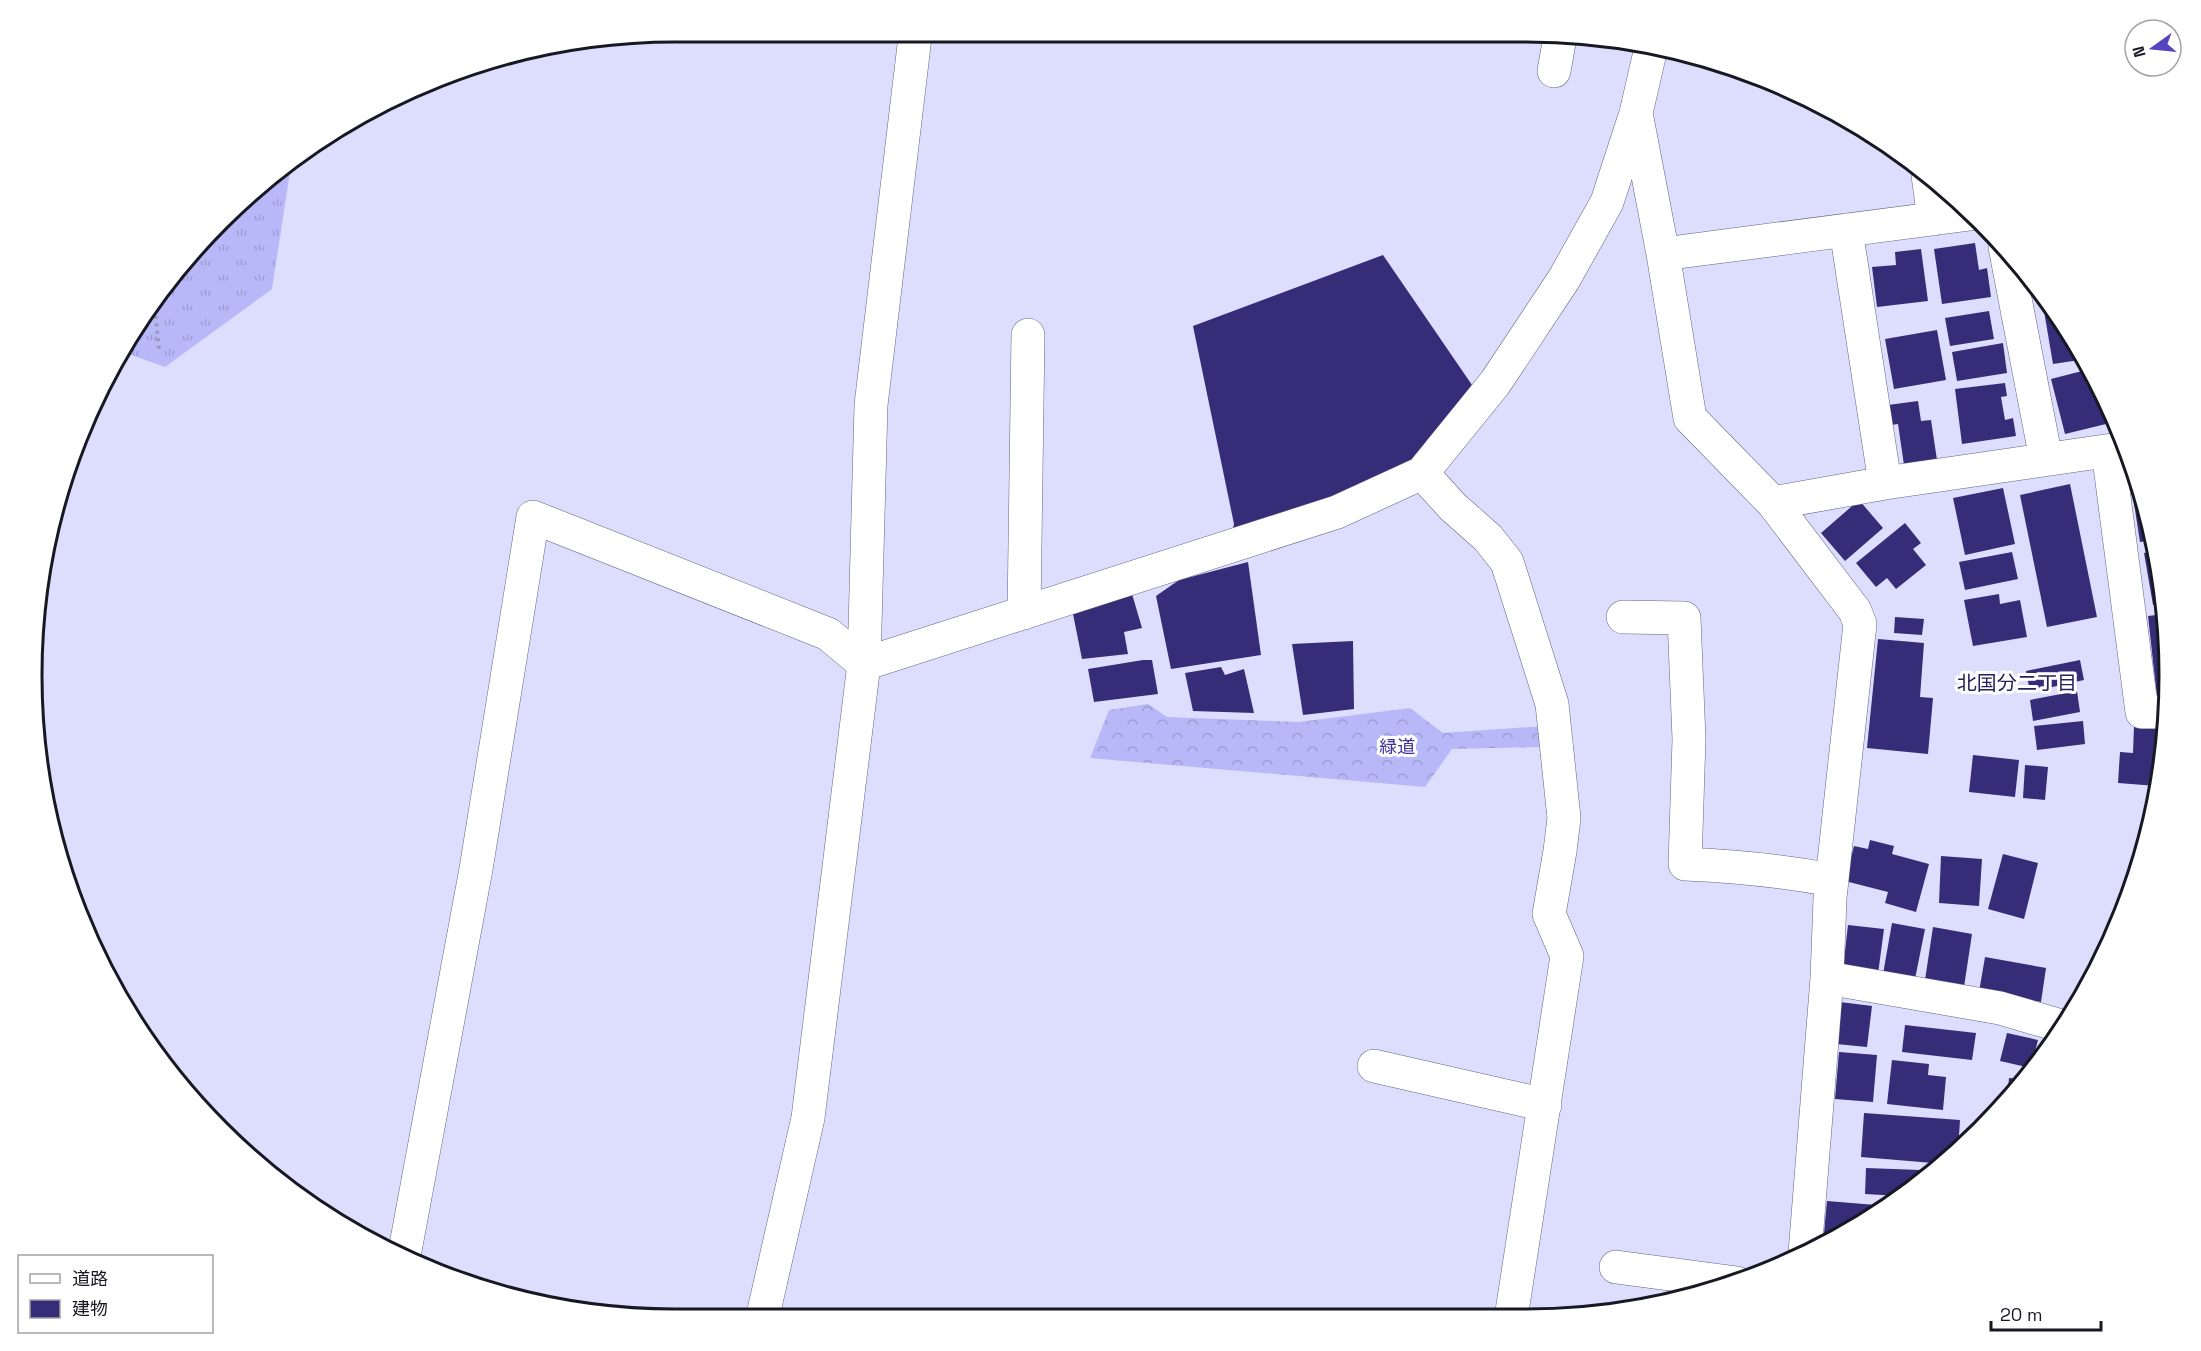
<svg xmlns="http://www.w3.org/2000/svg" width="2201" height="1351" font-family="'Space Grotesk','Noto Sans JP',sans-serif">
	<defs>
		<pattern id="grass-tufts" width="24" height="20" patternUnits="userSpaceOnUse" patternTransform="scale(1.5)"><rect width="24" height="20" fill="#b8b8f8"/><path d="M3 7l-1-3M5 7V3M7 7l1-3M15 17l-1-3M17 17v-4M19 17l1-3" fill="none" stroke="#9d9dd4"/></pattern>
		<pattern id="forest-crowns" width="20" height="18" patternUnits="userSpaceOnUse" patternTransform="scale(1.5)"><rect width="20" height="18" fill="#b8b8f8"/><path d="M2 6a3 3 0 1 1 6 0M12 15a3 3 0 1 1 6 0" fill="none" stroke="#9d9dd4"/></pattern>
	</defs>
	<rect width="100%" height="100%" fill="#dddefe"/>
	<path fill="url(#grass-tufts)" d="M 292,159 L 272,289 L 165,367 L 123,352 L 140,317 L 220,220 Z"/>
	<path fill="url(#forest-crowns)" d="M 1148,704 L 1167,717 L 1299,722 L 1410,708 L 1443,733 L 1545,726 L 1541,747 L 1452,749 L 1425,787 L 1090,758 L 1109,710 Z"/>
	<path fill="#362c78" d="M 1975,243 L 1979,270 L 1987,268 L 1991,297 L 1942,304 L 1934,249 Z
		M 1921,249 L 1928,301 L 1877,307 L 1872,267 L 1896,265 L 1895,252 Z
		M 1383,255 L 1472,385 L 1414,459 L 1319,507 L 1231,537 L 1234,524 L 1193,326 Z
		M 2048,304 L 2083,353 L 2086,359 L 2053,364 L 2043,305 Z
		M 1989,311 L 1994,339 L 1950,346 L 1945,318 Z
		M 1937,330 L 1946,380 L 1894,389 L 1885,339 Z
		M 2003,343 L 2007,373 L 1957,381 L 1952,352 Z
		M 2090,369 L 2106,424 L 2065,434 L 2051,379 Z
		M 2005,383 L 2007,396 L 2001,397 L 2005,420 L 2013,418 L 2016,436 L 1962,444 L 1955,389 Z
		M 1918,401 L 1921,421 L 1931,420 L 1937,460 L 1904,465 L 1898,424 L 1891,425 L 1888,405 Z
		M 2139,482 L 2152,540 L 2140,542 L 2131,484 Z
		M 2070,484 L 2097,617 L 2047,627 L 2020,495 Z
		M 2003,488 L 2015,544 L 1965,555 L 1953,498 Z
		M 1859,500 L 1883,528 L 1845,561 L 1821,533 Z
		M 1905,523 L 1921,543 L 1913,549 L 1926,565 L 1896,589 L 1887,578 L 1876,587 L 1856,563 Z
		M 2155,551 L 2164,591 L 2164,603 L 2153,605 L 2144,553 Z
		M 2012,552 L 2018,579 L 1965,590 L 1959,562 Z
		M 1248,562 L 1261,655 L 1171,669 L 1156,596 L 1179,580 Z
		M 1132,594 L 1142,628 L 1124,632 L 1128,654 L 1082,659 L 1072,609 Z
		M 1999,594 L 2000,604 L 2020,600 L 2027,637 L 1973,646 L 1964,600 Z
		M 2165,614 L 2167,696 L 2157,697 L 2148,616 Z
		M 1895,617 L 1924,619 L 1922,635 L 1894,633 Z
		M 1878,639 L 1924,643 L 1920,697 L 1933,698 L 1928,754 L 1867,748 Z
		M 1353,641 L 1354,709 L 1303,715 L 1292,644 Z
		M 1143,660 L 1152,660 L 1158,694 L 1094,702 L 1088,669 Z
		M 2080,660 L 2084,680 L 2030,692 L 2026,671 Z
		M 1221,667 L 1225,675 L 1244,669 L 1254,713 L 1193,711 L 1185,673 Z
		M 2077,691 L 2080,712 L 2033,721 L 2030,700 Z
		M 2083,721 L 2085,744 L 2037,750 L 2034,726 Z
		M 2134,726 L 2166,728 L 2157,786 L 2118,783 L 2120,752 L 2133,753 Z
		M 1973,755 L 2019,760 L 2015,797 L 1969,792 Z
		M 2025,765 L 2048,767 L 2045,800 L 2023,798 Z
		M 1870,840 L 1894,846 L 1892,854 L 1929,864 L 1916,912 L 1885,903 L 1888,892 L 1845,881 L 1854,846 L 1868,849 Z
		M 2003,854 L 2038,863 L 2024,919 L 1988,909 Z
		M 1941,856 L 1982,859 L 1979,906 L 1939,903 Z
		M 1892,923 L 1925,929 L 1915,979 L 1883,974 Z
		M 1848,925 L 1884,929 L 1878,974 L 1843,969 Z
		M 1933,927 L 1972,934 L 1964,987 L 1925,980 Z
		M 1985,957 L 2046,968 L 2041,1002 L 1979,992 Z
		M 1840,1002 L 1872,1006 L 1867,1047 L 1836,1044 Z
		M 1905,1025 L 1976,1033 L 1972,1060 L 1902,1052 Z
		M 2007,1033 L 2038,1040 L 2031,1068 L 2000,1061 Z
		M 1839,1052 L 1877,1055 L 1873,1102 L 1835,1099 Z
		M 1892,1060 L 1929,1064 L 1928,1075 L 1946,1077 L 1943,1110 L 1887,1104 Z
		M 2009,1078 L 2025,1079 L 2007,1099 Z
		M 1864,1113 L 1960,1120 L 1958,1151 L 1945,1164 L 1861,1157 Z
		M 1866,1168 L 1920,1170 L 1919,1182 L 1900,1196 L 1865,1194 Z
		M 1827,1201 L 1876,1205 L 1876,1213 L 1847,1233 L 1823,1244 Z"/>
	<g fill="none" stroke-linecap="round" stroke-linejoin="round">
		<defs>
			<path id="minor" d="M 1554,71 L 1560,37
				M 1636,113 L 1663,254 L 1690,418 L 1773,503 L 1855,611 L 1860,624 L 1830,898 L 1827,978 L 1805,1253
				M 1928,175 L 1934,219
				M 1846,230 L 1885,483
				M 2005,247 L 2046,459
				M 1663,254 L 1970,214
				M 2108,451 L 2142,712 L 2168,712
				M 1422,473 L 1453,507 L 1488,538 L 1507,562 L 1552,704 L 1564,818 L 1560,851 L 1549,914 L 1567,956 L 1511,1318
				M 1773,503 L 1885,483 L 2126,448
				M 1024,613 L 1028,335
				M 1623,617 L 1684,618 L 1689,739 L 1685,864 C 1734,866 1783,871 1832,880
				M 864,664 L 1337,512 L 1422,473 L 1495,383 L 1564,279 L 1607,202 L 1636,113 L 1651,48
				M 1827,978 L 2000,1008 L 2058,1025
				M 1374,1066 L 1545,1105
				M 404,1256 L 476,869 L 533,517 L 828,634 L 864,664
				M 1616,1267 L 1737,1283
				M 763,1315 L 808,1118 L 864,664 L 871,405 L 915,37"/>
		</defs>
		<use href="#minor" stroke="#646480" stroke-width="34"/>
		<path stroke="#9a9ab3" stroke-width="4" stroke-dasharray="3 4.5" stroke-linecap="butt" d="M 154,301 L 159,349"/>
		<use href="#minor" stroke="#fff" stroke-width="33"/>
	</g>
	<g text-anchor="middle" stroke-width="6" stroke-linejoin="round" paint-order="stroke">
		<g font-size="18" fill="#413194" stroke="#fff">
			<text x="1397" y="753">緑道</text>
		</g>
		<g font-size="20" fill="#27215b" stroke="#fff">
			<text x="2017" y="690">北国分二丁目</text>
		</g>
	</g>
	<path d="M0 0H2201V1351H0ZM675 42H1526A633 633 0 0 1 2159 675V676A633 633 0 0 1 1526 1309H675A633 633 0 0 1 42 676V675A633 633 0 0 1 675 42Z" fill="#fff" fill-rule="evenodd"/>
	<path fill="none" stroke="#181823" stroke-width="3" d="M675 42H1526A633 633 0 0 1 2159 675V676A633 633 0 0 1 1526 1309H675A633 633 0 0 1 42 676V675A633 633 0 0 1 675 42Z"/>
	<rect x="18" y="1255" width="195" height="78" fill="#ffffff" stroke="#a3a3a7" stroke-width="1.5"/>
	<rect x="30" y="1274" width="30" height="9" fill="#ffffff" stroke="#a3a3a7" stroke-width="1.5"/>
	<text x="72" y="1285" font-size="18" fill="#181823">道路</text>
	<rect x="30" y="1300" width="30" height="18" fill="#362c78" stroke="#a3a3a7" stroke-width="1.5"/>
	<text x="72" y="1315" font-size="18" fill="#181823">建物</text>
	<g transform="translate(2153 48) rotate(255)"><circle r="28" fill="#ffffff" stroke="#a3a3a7" stroke-width="1.5"/>
	<path d="M0-4.5L10 22L0 15L-10 22Z" fill="#5646bd"/>
	<text y="-9" font-size="16" font-weight="bold" text-anchor="middle" fill="#181823">N</text>
	</g>
	<path d="M1991 1321v9h110v-9" fill="none" stroke="#181823" stroke-width="3"/>
	<text x="2000" y="1321" font-size="18" fill="#181823" stroke="#ffffff" stroke-width="4.5" paint-order="stroke">20 m</text>
</svg>
